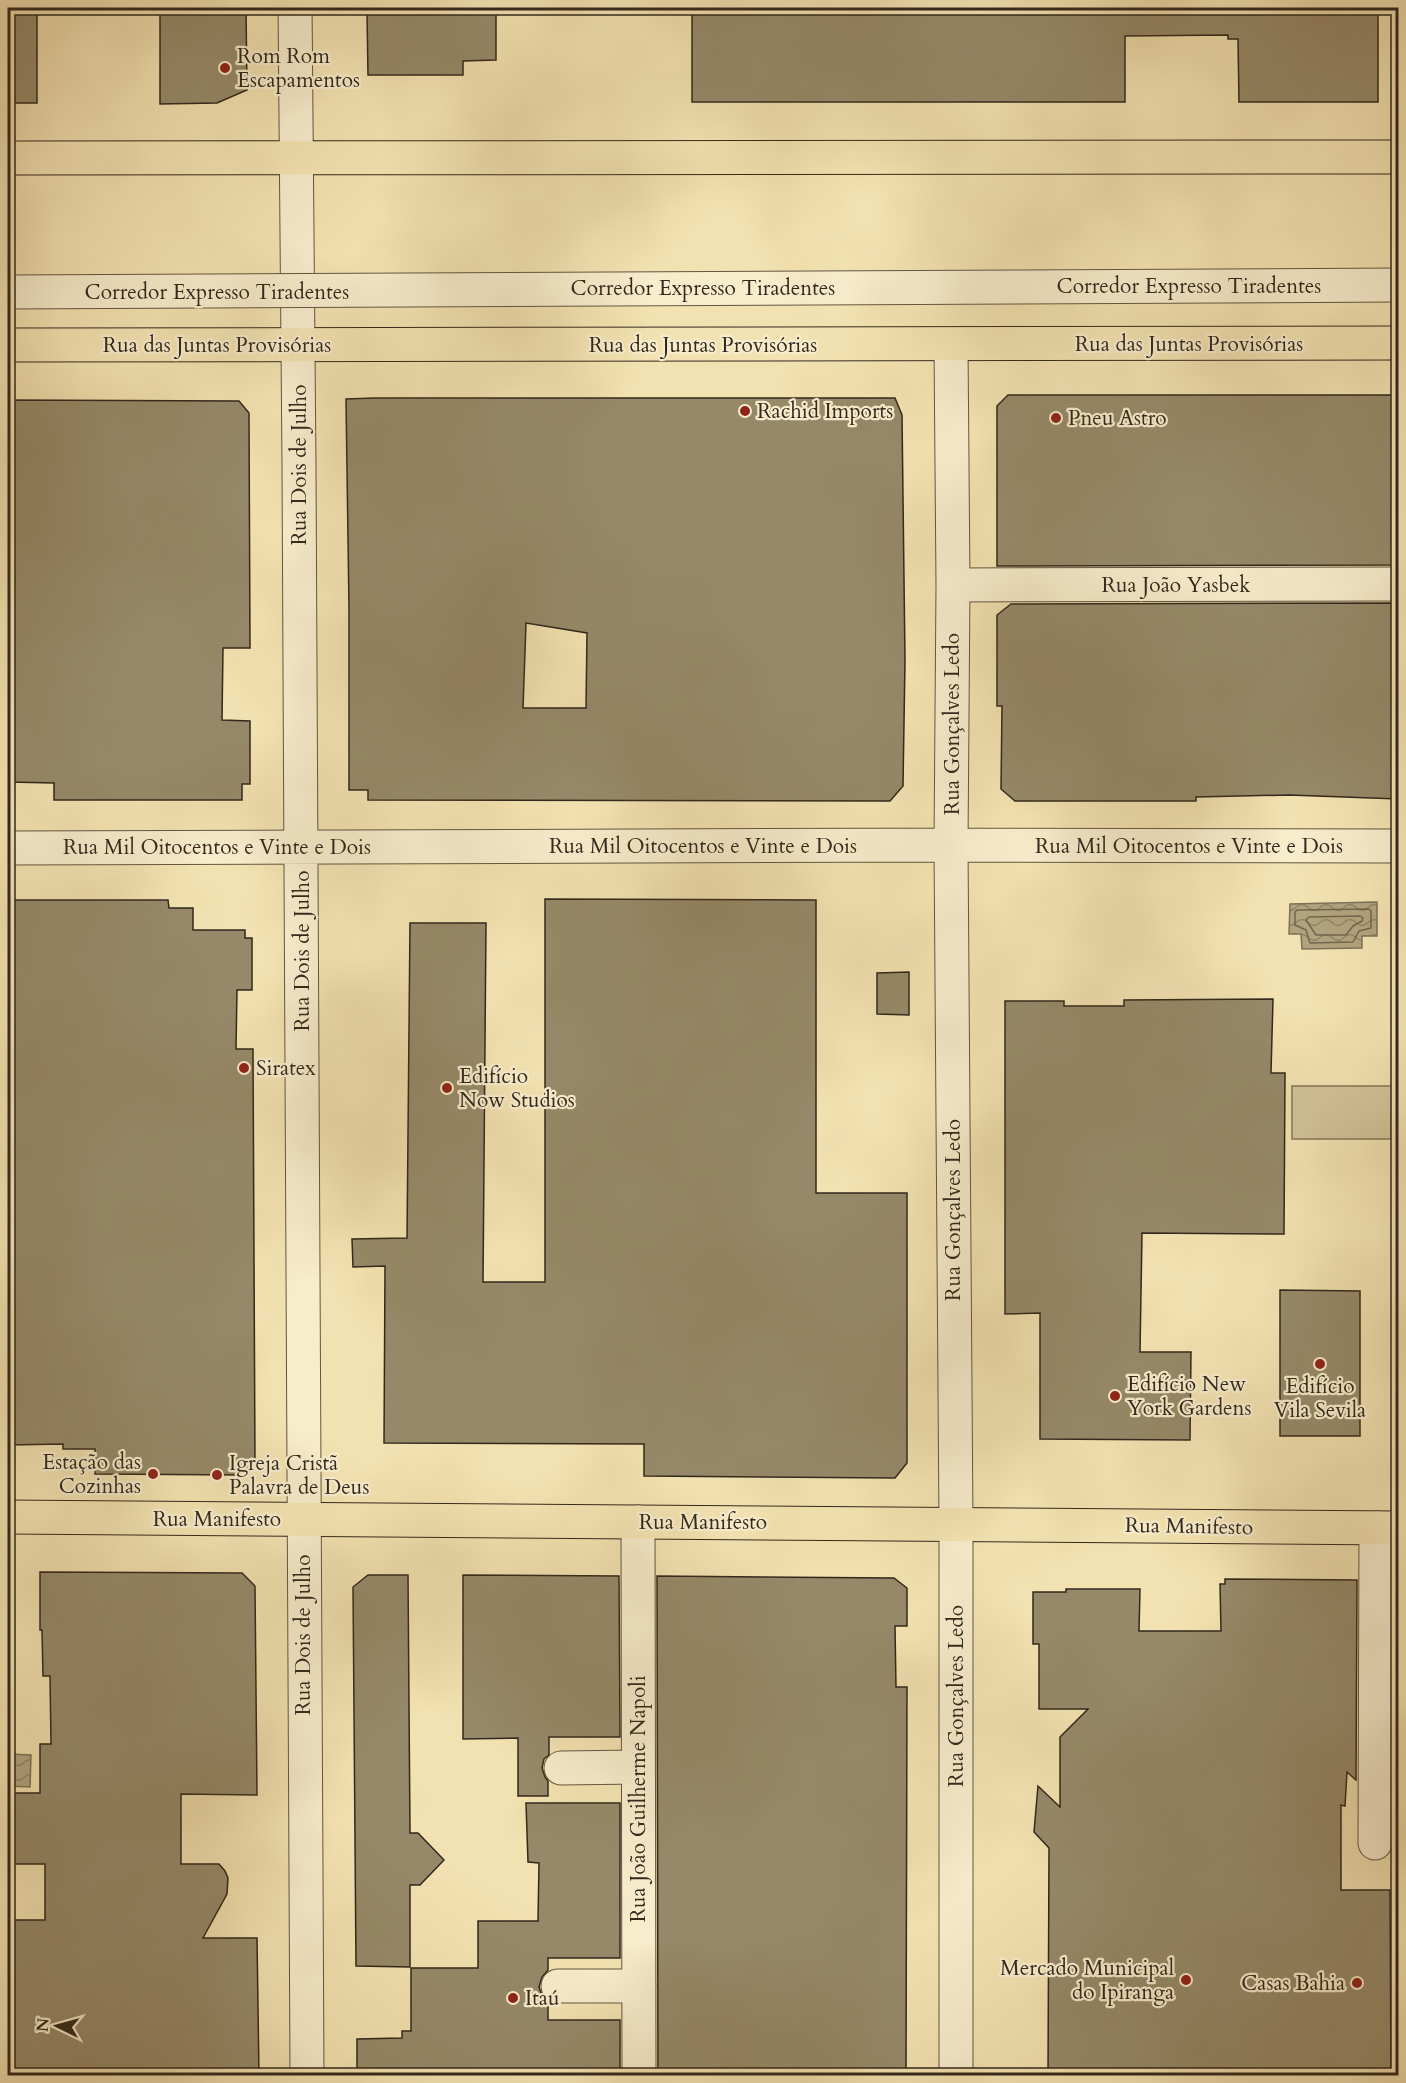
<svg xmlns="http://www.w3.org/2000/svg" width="1406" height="2083" font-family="Cardo,serif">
	<defs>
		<pattern id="water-waves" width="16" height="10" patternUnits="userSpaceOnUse" patternTransform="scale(1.5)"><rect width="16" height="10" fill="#b1a37e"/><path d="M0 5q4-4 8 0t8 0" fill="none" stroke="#918566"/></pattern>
	</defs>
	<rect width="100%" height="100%" fill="#f3e2b1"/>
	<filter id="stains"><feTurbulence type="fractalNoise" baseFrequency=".00333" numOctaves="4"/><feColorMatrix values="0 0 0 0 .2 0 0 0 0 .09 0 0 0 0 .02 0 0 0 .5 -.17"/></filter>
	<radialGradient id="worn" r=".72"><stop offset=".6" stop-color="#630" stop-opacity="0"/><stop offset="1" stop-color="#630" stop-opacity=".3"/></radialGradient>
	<path fill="#d2c298" stroke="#82755a" stroke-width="1.5" d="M 1292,1086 L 1392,1086 L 1391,1139 L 1292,1139 Z"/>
	<path fill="url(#water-waves)" stroke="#7e7257" stroke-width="1.5" d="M 1377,902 L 1377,936 L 1362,936 L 1362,948 L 1302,949 L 1301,934 L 1289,934 L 1290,904 Z
		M 8,1754 L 31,1755 L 30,1787 L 8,1786 Z"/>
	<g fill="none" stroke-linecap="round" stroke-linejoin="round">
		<path stroke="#72664d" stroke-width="1.5" d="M 1369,909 L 1371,911 L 1371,928 L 1359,931 L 1353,942 L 1310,943 L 1306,930 L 1295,925 L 1295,912 L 1297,910 Z
			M 1360,916 L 1363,918 L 1362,921 L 1353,926 L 1346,935 L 1316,935 L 1306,920 L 1309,917 Z"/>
	</g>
	<path fill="#968969" stroke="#32281c" stroke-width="1.5" fill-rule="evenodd" d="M 8,8 L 37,8 L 37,103 L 8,103 Z
		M 160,8 L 246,8 L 247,90 L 217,103 L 160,104 Z
		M 692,8 L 1378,8 L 1378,102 L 1239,102 L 1238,39 L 1228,39 L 1228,35 L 1125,36 L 1125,102 L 692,102 Z
		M 367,13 L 496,13 L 496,60 L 463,61 L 463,75 L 368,75 Z
		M 1008,395 L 1398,395 L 1398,565 L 997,566 L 997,406 Z
		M 374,398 L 895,398 L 902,415 L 905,660 L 903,786 L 890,801 L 368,800 L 368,790 L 349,790 L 349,608 L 346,399 ZM 526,623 L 587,633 L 586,708 L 523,708 Z
		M 8,400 L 239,401 L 249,413 L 250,648 L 223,648 L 222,720 L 250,721 L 250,784 L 242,784 L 242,800 L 54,800 L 54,783 L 8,782 Z
		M 1398,603 L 1398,799 L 1289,795 L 1196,797 L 1196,801 L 1015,801 L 1001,789 L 1002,706 L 997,706 L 997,615 L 1011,604 Z
		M 545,899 L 816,900 L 816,1193 L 907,1193 L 907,1463 L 895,1478 L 644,1476 L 644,1444 L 384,1443 L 385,1266 L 353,1267 L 352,1239 L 407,1238 L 410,923 L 486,923 L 483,1282 L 545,1282 Z
		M 8,900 L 168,900 L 169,908 L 193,908 L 193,930 L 245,930 L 245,938 L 252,938 L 252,990 L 237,990 L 236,1049 L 253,1049 L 255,1465 L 245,1475 L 95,1474 L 95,1449 L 63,1449 L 63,1444 L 8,1445 Z
		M 909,972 L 909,1015 L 877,1014 L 877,973 Z
		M 1273,999 L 1271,1073 L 1285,1073 L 1284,1234 L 1142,1233 L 1140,1352 L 1191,1352 L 1190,1440 L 1040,1439 L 1040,1313 L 1005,1314 L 1005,1001 L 1064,1001 L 1064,1006 L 1124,1006 L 1124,1000 Z
		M 1280,1290 L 1360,1291 L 1360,1436 L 1280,1436 Z
		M 40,1572 L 242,1573 L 255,1586 L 257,1795 L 181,1794 L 181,1864 L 219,1864 L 225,1871 L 228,1878 L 227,1894 L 203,1938 L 257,1938 L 259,2076 L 134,2076 L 134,2070 L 37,2069 L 37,2076 L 8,2076 L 8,1920 L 45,1920 L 45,1864 L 8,1864 L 8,1793 L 40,1793 L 40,1744 L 51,1744 L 50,1676 L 43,1676 L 42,1630 L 40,1630 Z
		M 368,1575 L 408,1575 L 410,1833 L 418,1833 L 444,1860 L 420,1885 L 410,1885 L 410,1967 L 356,1966 L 353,1587 Z
		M 463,1575 L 619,1576 L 620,1737 L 549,1737 L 549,1755 L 544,1759 L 542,1768 L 545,1777 L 548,1781 L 548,1796 L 518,1796 L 518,1738 L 463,1739 Z
		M 657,1576 L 894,1578 L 907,1588 L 907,1626 L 895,1626 L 896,1687 L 907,1687 L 906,2076 L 658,2076 Z
		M 1225,1579 L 1357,1580 L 1356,1780 L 1347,1772 L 1345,1806 L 1341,1805 L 1341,1890 L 1390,1890 L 1391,2076 L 1048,2076 L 1049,1848 L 1034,1832 L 1038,1786 L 1060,1807 L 1060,1737 L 1088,1709 L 1039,1709 L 1039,1644 L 1033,1644 L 1033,1592 L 1066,1592 L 1066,1589 L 1140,1589 L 1139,1631 L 1221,1631 L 1220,1584 L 1225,1584 Z
		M 1395,1580 L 1398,1580 L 1398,1667 L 1394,1667 Z
		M 526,1803 L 620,1803 L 620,1958 L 548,1958 L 548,1970 L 542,1977 L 539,1987 L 542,1995 L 548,2002 L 548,2020 L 620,2020 L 620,2076 L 357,2076 L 357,2039 L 402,2038 L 402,2031 L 411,2031 L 411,1968 L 478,1968 L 478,1921 L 538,1921 L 539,1863 L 528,1862 Z"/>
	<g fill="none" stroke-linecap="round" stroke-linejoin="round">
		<defs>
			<path id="minor" d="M 295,8 C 297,160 297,312 299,465 C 303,1002 303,1539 307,2076
				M 951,345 L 953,585 L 951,845 L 956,1524 L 956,2076
				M 953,585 L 1398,584
				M 8,848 L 951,845 L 1398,846
				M 638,1522 L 639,2076
				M 561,1768 L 638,1767
				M 1375,1843 L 1376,1528
				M 558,1986 L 639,1986"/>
			<path id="major" d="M 8,1517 L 1398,1528"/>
			<path id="highway" d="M 8,158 L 1398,157
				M 8,345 L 1398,343"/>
		</defs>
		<use href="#minor" stroke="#625641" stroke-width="35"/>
		<use href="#major" stroke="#32281c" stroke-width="35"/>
		<use href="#highway" stroke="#32281c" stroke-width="35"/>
		<use href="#minor" stroke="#f7eccc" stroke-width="33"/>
		<use href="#major" stroke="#f3e2b1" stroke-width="33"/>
		<use href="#highway" stroke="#f3e2b1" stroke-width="33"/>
		<defs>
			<path id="minor-bridge" d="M 8,292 L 1398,285"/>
		</defs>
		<use href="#minor-bridge" stroke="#625641" stroke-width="35" stroke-linecap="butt"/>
		<use href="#minor-bridge" stroke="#f7eccc" stroke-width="33"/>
	</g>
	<g fill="#8f2418" stroke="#f7eccc" stroke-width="2">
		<circle cx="225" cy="68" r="6"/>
		<circle cx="745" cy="411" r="6"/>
		<circle cx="1056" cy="418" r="6"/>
		<circle cx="244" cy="1068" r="6"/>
		<circle cx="447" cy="1088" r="6"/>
		<circle cx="1320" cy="1364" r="6"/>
		<circle cx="1115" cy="1396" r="6"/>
		<circle cx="153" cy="1474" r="6"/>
		<circle cx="217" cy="1475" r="6"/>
		<circle cx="1186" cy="1980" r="6"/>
		<circle cx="1357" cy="1983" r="6"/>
		<circle cx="513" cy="1998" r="6"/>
	</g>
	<g text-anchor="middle" stroke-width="4.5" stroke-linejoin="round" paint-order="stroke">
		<g font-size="21" fill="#32281c" stroke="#f7eccc" text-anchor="start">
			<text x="237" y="63">Rom Rom<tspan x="237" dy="24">Escapamentos</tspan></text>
			<text x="757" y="418">Rachid Imports</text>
			<text x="1068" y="425">Pneu Astro</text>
			<text x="256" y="1075">Siratex</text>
			<text x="459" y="1083">Edifício<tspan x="459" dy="24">Now Studios</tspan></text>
			<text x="1127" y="1391">Edifício New<tspan x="1127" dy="24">York Gardens</tspan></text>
			<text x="1320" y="1393" text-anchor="middle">Edifício<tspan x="1320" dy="24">Vila Sevila</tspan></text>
			<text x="141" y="1469" text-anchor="end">Estação das<tspan x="141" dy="24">Cozinhas</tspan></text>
			<text x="229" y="1470">Igreja Cristã<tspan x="229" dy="24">Palavra de Deus</tspan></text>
			<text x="1174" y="1975" text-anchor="end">Mercado Municipal<tspan x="1174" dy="24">do Ipiranga</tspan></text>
			<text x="1345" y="1990" text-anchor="end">Casas Bahia</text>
			<text x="525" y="2005">Itaú</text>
		</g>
		<g font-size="21" fill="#32281c" stroke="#f7eccc">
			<text x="1189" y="293">Corredor Expresso Tiradentes</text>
			<text x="703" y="295">Corredor Expresso Tiradentes</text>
			<text x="217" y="299">Corredor Expresso Tiradentes</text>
			<text x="1189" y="351">Rua das Juntas Provisórias</text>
			<text x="217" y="352">Rua das Juntas Provisórias</text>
			<text x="703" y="352">Rua das Juntas Provisórias</text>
			<text transform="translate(299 465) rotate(-90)" y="7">Rua Dois de Julho</text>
			<text x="1176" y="592">Rua João Yasbek</text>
			<text transform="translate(952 724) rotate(-90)" y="7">Rua Gonçalves Ledo</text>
			<text x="703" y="853">Rua Mil Oitocentos e Vinte e Dois</text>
			<text x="1189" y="853">Rua Mil Oitocentos e Vinte e Dois</text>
			<text x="217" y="854">Rua Mil Oitocentos e Vinte e Dois</text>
			<text transform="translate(302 951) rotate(-90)" y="7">Rua Dois de Julho</text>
			<text transform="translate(953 1210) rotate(-90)" y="7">Rua Gonçalves Ledo</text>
			<text x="217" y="1526">Rua Manifesto</text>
			<text x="703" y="1529">Rua Manifesto</text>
			<text transform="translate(1189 1526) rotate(1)" y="7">Rua Manifesto</text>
			<text transform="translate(303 1635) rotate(-90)" y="7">Rua Dois de Julho</text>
			<text transform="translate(956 1696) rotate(-90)" y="7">Rua Gonçalves Ledo</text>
			<text transform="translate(638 1799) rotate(-90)" y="7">Rua João Guilherme Napoli</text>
		</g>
	</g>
	<rect width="1406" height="2083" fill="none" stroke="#f3e2b1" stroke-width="30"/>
	<rect x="9" y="9" width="1388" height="2065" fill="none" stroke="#32281c" stroke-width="3"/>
	<rect x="15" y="15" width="1376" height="2053" fill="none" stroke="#32281c" stroke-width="1.5"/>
	<g transform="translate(57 2026) rotate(275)" stroke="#f7eccc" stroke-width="4.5" paint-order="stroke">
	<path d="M0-4.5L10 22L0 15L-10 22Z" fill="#32281c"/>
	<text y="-9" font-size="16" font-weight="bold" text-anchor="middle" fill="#32281c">N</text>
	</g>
	<rect width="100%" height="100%" filter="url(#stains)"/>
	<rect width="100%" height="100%" fill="url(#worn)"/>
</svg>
